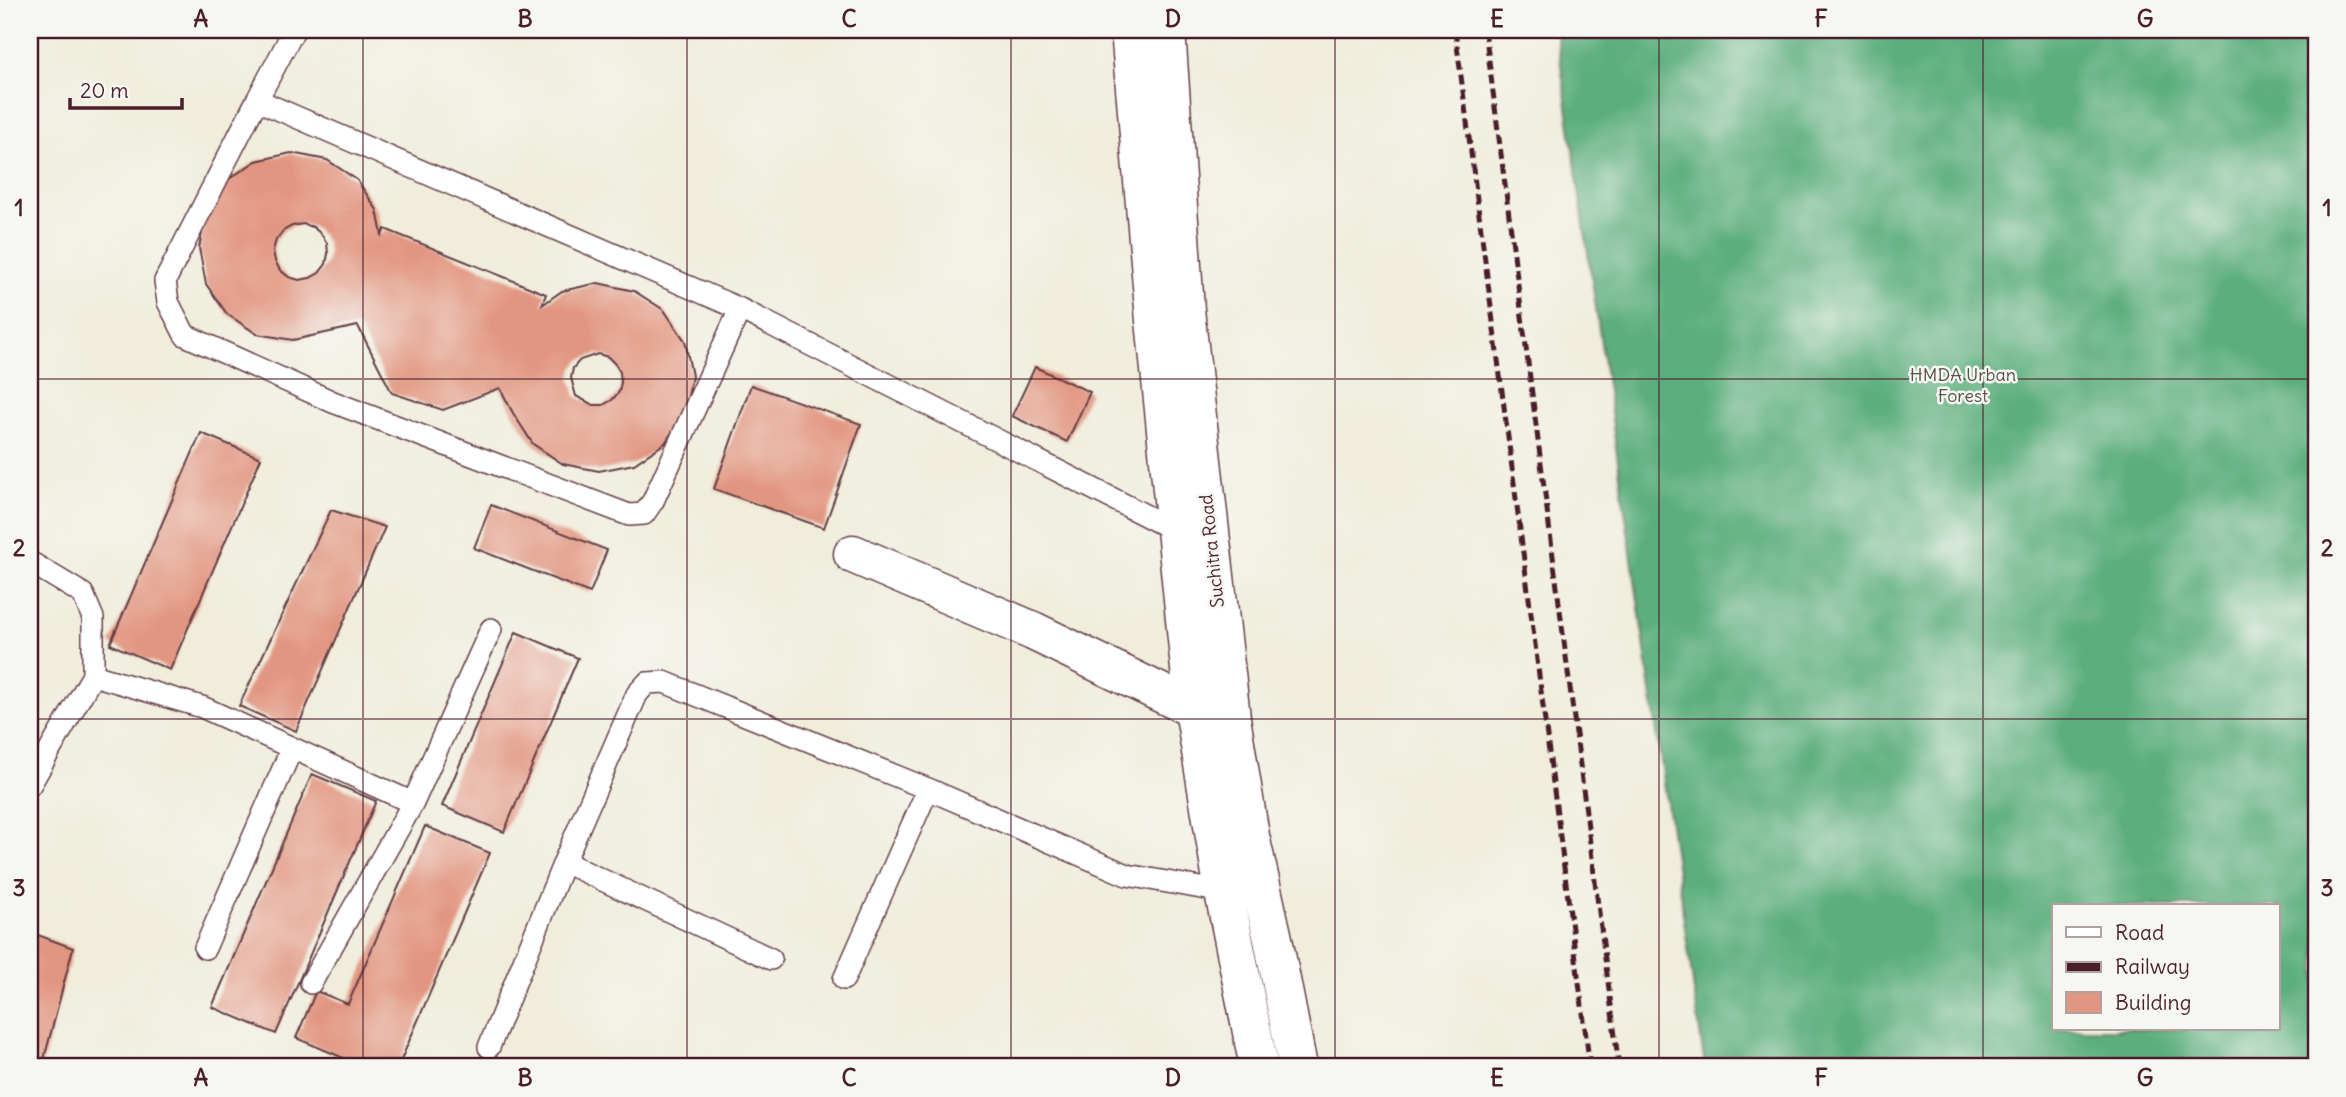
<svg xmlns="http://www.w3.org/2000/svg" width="2346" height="1097" font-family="Delius,sans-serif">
	<rect width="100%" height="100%" fill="#f6f6f2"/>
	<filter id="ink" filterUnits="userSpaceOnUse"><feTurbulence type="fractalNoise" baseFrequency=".0143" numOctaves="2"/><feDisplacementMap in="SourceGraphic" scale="14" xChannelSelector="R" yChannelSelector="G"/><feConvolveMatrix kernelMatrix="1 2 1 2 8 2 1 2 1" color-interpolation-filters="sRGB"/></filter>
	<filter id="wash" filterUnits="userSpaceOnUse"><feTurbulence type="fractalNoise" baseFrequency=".00686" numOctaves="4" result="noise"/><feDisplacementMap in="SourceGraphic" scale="28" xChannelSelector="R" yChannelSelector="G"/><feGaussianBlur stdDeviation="1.57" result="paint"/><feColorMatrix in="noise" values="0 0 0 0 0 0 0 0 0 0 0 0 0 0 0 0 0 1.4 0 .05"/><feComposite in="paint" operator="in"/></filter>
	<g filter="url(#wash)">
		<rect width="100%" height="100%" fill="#f0eddb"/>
		<path fill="#5cae7b" stroke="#536653" stroke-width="2" fill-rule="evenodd" d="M 1556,30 L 2316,30 L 2316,1067 L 1705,1067 ZM 2054,906 L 2278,906 L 2278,1029 L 2054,1029 Z"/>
		<g id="blocks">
			<path fill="#e29681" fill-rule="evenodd" d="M 291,153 L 327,160 L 357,180 L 377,210 L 382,235 L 385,229 L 546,294 L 542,305 L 562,291 L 598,283 L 634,291 L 664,310 L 685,341 L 692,376 L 685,413 L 665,443 L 634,464 L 599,471 L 563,464 L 533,444 L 513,413 L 500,388 L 443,410 L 392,393 L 358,326 L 293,340 L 257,334 L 227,314 L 206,284 L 199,248 L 206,212 L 226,181 L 256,161 ZM 303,224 L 313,227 L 321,234 L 327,243 L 328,254 L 326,264 L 319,273 L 310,278 L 299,280 L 289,277 L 280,270 L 275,261 L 273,250 L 276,240 L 283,231 L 292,226 ZM 598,354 L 608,357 L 615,364 L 620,372 L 621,382 L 619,392 L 612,400 L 603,405 L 593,405 L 576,396 L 571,378 L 573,368 L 580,360 Z
				M 1035,367 L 1090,392 L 1067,442 L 1012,416 Z
				M 751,385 L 861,424 L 824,528 L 714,489 Z
				M 201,433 L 261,458 L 170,670 L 110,644 Z
				M 491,505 L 607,550 L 590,593 L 474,548 Z
				M 331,510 L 385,527 L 296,731 L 239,706 Z
				M 516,632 L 578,658 L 504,832 L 442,806 Z
				M 312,774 L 376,801 L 276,1034 L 212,1007 Z
				M 425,826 L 490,853 L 398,1067 L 365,1067 L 296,1038 L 316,991 L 348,1004 Z
				M 30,932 L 73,948 L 42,1067 L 30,1067 Z"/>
		</g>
	</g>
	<g filter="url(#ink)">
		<use href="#blocks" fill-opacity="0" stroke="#633e45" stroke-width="2"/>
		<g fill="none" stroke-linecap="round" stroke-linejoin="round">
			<defs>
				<path id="lane" d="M 294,30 L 257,100 L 740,309 L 1178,532
					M 257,100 L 165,281 L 168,302 L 185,335 L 333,402 L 629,515 L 644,514 L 653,501 L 740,309
					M 30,562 L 83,594 L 93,618 L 93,675 L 30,785
					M 93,675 L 202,707 L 413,803
					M 564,862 L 771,959
					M 205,948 L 292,748
					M 844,979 L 928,789
					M 311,983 L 413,803 L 491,629
					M 489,1047 L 564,862 L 637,694 L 647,683 L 664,682 L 928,789 L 1127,875 L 1224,892"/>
				<path id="street" d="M 853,554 L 1033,631 L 1194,709"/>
				<path id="secondary" d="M 1130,30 L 1155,320 L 1194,709 L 1224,892 L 1259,1067
					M 1166,30 L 1185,310 L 1231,718 L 1250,836 L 1273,939 L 1298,1067"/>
			</defs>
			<use href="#lane" stroke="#633e45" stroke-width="24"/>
			<use href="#street" stroke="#633e45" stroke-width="41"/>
			<use href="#secondary" stroke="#633e45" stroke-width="41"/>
			<use href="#lane" stroke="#fff" stroke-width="21"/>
			<use href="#street" stroke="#fff" stroke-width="38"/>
			<use href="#secondary" stroke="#fff" stroke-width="38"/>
			<path stroke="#4a1f2b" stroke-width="5" stroke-dasharray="10 5" stroke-linecap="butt" d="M 1455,30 L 1590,1067
				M 1485,30 L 1619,1067"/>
		</g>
	</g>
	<path fill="none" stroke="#4a1f2b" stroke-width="2" stroke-opacity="0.55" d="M 363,30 L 363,1067M 687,30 L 687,1067M 1011,30 L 1011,1067M 1335,30 L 1335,1067M 1659,30 L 1659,1067M 1983,30 L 1983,1067M 30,379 L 2316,379M 30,719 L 2316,719"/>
	<g text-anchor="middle" stroke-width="5" stroke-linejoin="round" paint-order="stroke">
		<g font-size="18" fill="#56524a" stroke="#f6f6f2">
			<text x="1963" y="381">HMDA Urban<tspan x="1963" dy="21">Forest</tspan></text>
		</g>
		<g font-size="18" fill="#4a1f2b" stroke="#f6f6f2">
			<text transform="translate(1212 551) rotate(-96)" y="6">Suchitra Road</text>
		</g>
	</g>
	<rect width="2346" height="1097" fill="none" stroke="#f6f6f2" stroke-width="77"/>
	<rect x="2052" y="904" width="228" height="126" fill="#f6f6f2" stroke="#b1a0a2" stroke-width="2"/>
	<rect x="2066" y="927" width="35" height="10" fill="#ffffff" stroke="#b1a0a2" stroke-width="2"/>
	<text x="2115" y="940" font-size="21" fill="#4a1f2b">Road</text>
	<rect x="2066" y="962" width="35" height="10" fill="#4a1f2b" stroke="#b1a0a2" stroke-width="2"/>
	<text x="2115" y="974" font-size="21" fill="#4a1f2b">Railway</text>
	<rect x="2066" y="992" width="35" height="21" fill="#e29681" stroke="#b1a0a2" stroke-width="2"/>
	<text x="2115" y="1010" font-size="21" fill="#4a1f2b">Building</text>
	<path d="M70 98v10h112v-10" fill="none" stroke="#4a1f2b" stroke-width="3.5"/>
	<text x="80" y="98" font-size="21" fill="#4a1f2b" stroke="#f6f6f2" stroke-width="5" paint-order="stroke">20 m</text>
	<rect x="38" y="38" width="2270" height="1020" fill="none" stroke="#4a1f2b" stroke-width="2.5"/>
	<g font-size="23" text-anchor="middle" font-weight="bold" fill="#4a1f2b">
		<text x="201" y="27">A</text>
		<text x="525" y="27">B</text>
		<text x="849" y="27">C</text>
		<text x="1173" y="27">D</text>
		<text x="1497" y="27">E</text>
		<text x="1821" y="27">F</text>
		<text x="2145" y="27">G</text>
		<text x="19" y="216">1</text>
		<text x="2327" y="216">1</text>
		<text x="19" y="556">2</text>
		<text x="2327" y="556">2</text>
		<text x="19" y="896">3</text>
		<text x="2327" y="896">3</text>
		<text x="201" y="1086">A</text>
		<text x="525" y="1086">B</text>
		<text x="849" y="1086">C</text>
		<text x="1173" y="1086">D</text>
		<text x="1497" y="1086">E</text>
		<text x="1821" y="1086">F</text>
		<text x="2145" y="1086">G</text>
	</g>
</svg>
